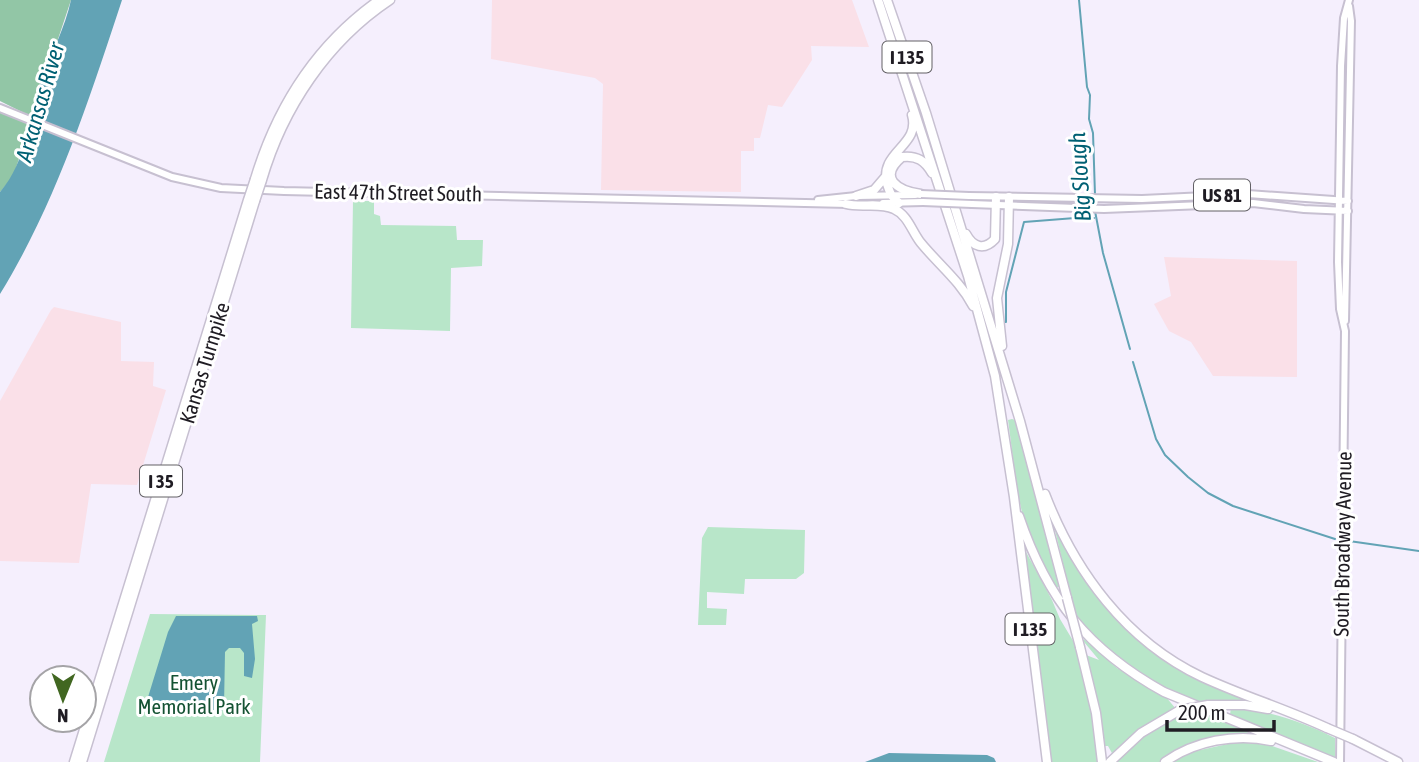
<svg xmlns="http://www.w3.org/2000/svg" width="1419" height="762" font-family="'Asap Condensed',sans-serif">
	<rect width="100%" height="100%" fill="#f5effd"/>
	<path fill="#fae0e8" d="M 492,0 L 852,0 L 869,47 L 811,46 L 812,60 L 782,107 L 768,105 L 760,138 L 754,138 L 754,151 L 741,151 L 741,192 L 601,190 L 603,84 L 595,78 L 491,59 Z
		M 1164,257 L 1297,261 L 1297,377 L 1213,376 L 1191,342 L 1169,331 L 1154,304 L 1171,296 Z
		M 54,307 L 121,322 L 121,361 L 154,362 L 153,386 L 166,390 L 137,485 L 91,484 L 79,563 L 0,561 L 0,401 L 51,310 Z"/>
	<path fill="#b8e6c9" d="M 353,201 L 374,201 L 374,214 L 380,216 L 381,225 L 456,226 L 457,240 L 483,240 L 482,266 L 451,268 L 450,331 L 351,328 Z
		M 1012,419 L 1015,420 L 1020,434 L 1061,586 L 1054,588 C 1043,567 1032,546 1025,523 C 1015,490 1013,454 1008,420 Z
		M 1053,522 C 1081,583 1121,634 1179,669 C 1195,679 1236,692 1246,702 L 1221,701 L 1197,703 L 1149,680 L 1124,664 L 1077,622 Z
		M 708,527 L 805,530 L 804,573 L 796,579 L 745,579 L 744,594 L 707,592 L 707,608 L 727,609 L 726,625 L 698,625 L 702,538 Z
		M 1025,550 L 1052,600 L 1060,619 L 1075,644 L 1092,706 L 1100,762 L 1051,762 Z
		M 150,614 L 266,615 L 260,762 L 104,762 Z
		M 1084,639 L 1117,668 L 1166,697 L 1176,709 C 1152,719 1131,736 1113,755 L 1108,746 L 1105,746 L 1100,710 L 1086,655 L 1099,660 L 1084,642 Z
		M 1231,707 C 1267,710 1303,722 1335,738 L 1335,759 L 1230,715 Z
		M 1183,713 L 1210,716 L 1260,737 L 1216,738 L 1163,762 L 1115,762 C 1135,742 1156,724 1183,713 Z
		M 1237,742 L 1269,745 L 1318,762 L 1173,762 L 1191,752 Z"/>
	<path fill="#92c6a6" d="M 0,0 L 71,0 L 32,117 L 0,101 Z
		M 0,108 L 16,115 L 30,125 L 13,177 L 0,192 Z"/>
	<path fill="#62a3b5" d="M 71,0 L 122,0 C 89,100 56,203 0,294 L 0,192 C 27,161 28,119 41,81 C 51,54 65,28 71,0 Z
		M 176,616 L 257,616 L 258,621 L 252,624 L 255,659 L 252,678 L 244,676 L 244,653 L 240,648 L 229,648 L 225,652 L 224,706 L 222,711 L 145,713 L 145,707 L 168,632 Z
		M 889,753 L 987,755 L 994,758 L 996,762 L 865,762 Z"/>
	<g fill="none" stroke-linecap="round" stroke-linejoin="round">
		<path stroke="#62a3b5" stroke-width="2" d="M 1079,0 L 1087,87 L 1090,95 L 1089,119 L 1093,133 L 1095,195
			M 1095,211 L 1103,253 L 1130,349
			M 1081,218 L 1094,218
			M 1004,322 L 1006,322 L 1006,292 L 1024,222 L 1075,218
			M 1133,362 L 1156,439 L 1165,455 L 1188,477 L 1208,493 L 1233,506 L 1335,539
			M 1349,541 L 1419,551"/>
		<defs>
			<path id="major" d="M 0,108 L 172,177 L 221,188 L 284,191 L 848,204
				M 969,196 L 1142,199 L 1248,194 L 1348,201
				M 818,200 L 856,196 L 915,195
				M 883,203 L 923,202
				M 972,204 L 1104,209 L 1253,203 L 1304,209 L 1348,211
				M 1345,321 L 1351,21 L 1349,6
				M 1340,762 L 1345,331 L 1340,309 L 1338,262 L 1341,66 L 1344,18 L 1349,0"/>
			<path id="highway" d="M 878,0 L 968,276 L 995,376 L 1014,497 L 1047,762
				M 887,0 L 926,113 L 1020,421 L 1067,598
				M 255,179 C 277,106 317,44 379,0
				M 262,180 C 283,108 327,42 390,0
				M 921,194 C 898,191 877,178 902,157 C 917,155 925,161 932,173
				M 856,196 L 874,190 L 886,176
				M 899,203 C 891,197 890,193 887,184 C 879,151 921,146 912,115
				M 846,204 C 861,208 880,202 894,209 C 908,215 912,232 921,243 C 939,265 960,281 973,306
				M 966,234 C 973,247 984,251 995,239 L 996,197
				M 1002,346 L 997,298 L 1008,244 L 1009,197
				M 1045,494 C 1075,572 1126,641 1202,677 C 1243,696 1286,709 1327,728
				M 1019,516 C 1047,599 1088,650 1164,692 L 1334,762
				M 1080,647 L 1096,713 L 1102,762
				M 1208,705 L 1245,705 L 1268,709
				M 1353,739 L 1398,762
				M 74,762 L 248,200
				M 82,762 L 255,201
				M 1110,762 L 1141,733 L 1180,710
				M 1165,762 C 1194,741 1236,733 1271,741"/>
		</defs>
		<use href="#major" stroke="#c7c0d1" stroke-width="10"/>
		<use href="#highway" stroke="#c7c0d1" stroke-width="11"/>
		<use href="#major" stroke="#fff" stroke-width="6"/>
		<use href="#highway" stroke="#fff" stroke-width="8"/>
		<defs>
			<path id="major-bridge" d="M 921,194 L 969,196
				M 923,202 L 972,204"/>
			<path id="highway-bridge" d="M 248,200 L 255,179
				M 255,201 L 262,180
				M 1067,598 L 1080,647
				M 1180,710 L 1208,705
				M 1327,728 L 1353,739"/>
		</defs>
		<use href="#major-bridge" stroke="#c7c0d1" stroke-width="10" stroke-linecap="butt"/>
		<use href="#highway-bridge" stroke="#c7c0d1" stroke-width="11" stroke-linecap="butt"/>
		<use href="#major-bridge" stroke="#fff" stroke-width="6"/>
		<use href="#highway-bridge" stroke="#fff" stroke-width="8"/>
	</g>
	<g text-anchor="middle" stroke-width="6" stroke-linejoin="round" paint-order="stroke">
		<g fill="#fff" stroke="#626065" stroke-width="2">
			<rect x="882.5" y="41.5" width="49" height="31" rx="5"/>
			<rect x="1194" y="179.5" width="56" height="31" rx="5"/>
			<rect x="140" y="465.5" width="42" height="31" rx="5"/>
			<rect x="1005.5" y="613.5" width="49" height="31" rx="5"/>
		</g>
		<g font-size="19" font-weight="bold" fill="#1f1c23">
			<text x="907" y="64">I 135</text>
			<text x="1222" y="202">US 81</text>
			<text x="161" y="488">I 35</text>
			<text x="1030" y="636">I 135</text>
		</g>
		<g font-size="21" fill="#1f1c23" stroke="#fff">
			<text transform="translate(398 193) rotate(1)" y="7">East 47th Street South</text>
			<text transform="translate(205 363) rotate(-73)" y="7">Kansas Turnpike</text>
			<text transform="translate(1343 544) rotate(-89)" y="7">South Broadway Avenue</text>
		</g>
		<g font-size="21" fill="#145233" stroke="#fff">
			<text x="194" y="690">Emery<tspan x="194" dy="24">Memorial Park</tspan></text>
		</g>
		<g font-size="23" font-style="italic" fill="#006073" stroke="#fff">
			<text transform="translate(40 102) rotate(-74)" y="8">Arkansas River</text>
			<text transform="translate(1080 177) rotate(-94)" y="8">Big Slough</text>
		</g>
	</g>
	<g transform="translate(63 699) rotate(181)"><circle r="33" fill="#ffffff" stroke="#a5a4a7" stroke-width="2"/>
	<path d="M0-5L12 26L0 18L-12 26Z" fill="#416721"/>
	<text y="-10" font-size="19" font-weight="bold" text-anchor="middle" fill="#1f1c23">N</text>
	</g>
	<path d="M1167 720v10h107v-10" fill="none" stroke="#1f1c23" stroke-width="3.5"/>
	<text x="1178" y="720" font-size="21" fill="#1f1c23" stroke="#ffffff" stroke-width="5" paint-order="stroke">200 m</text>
</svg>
